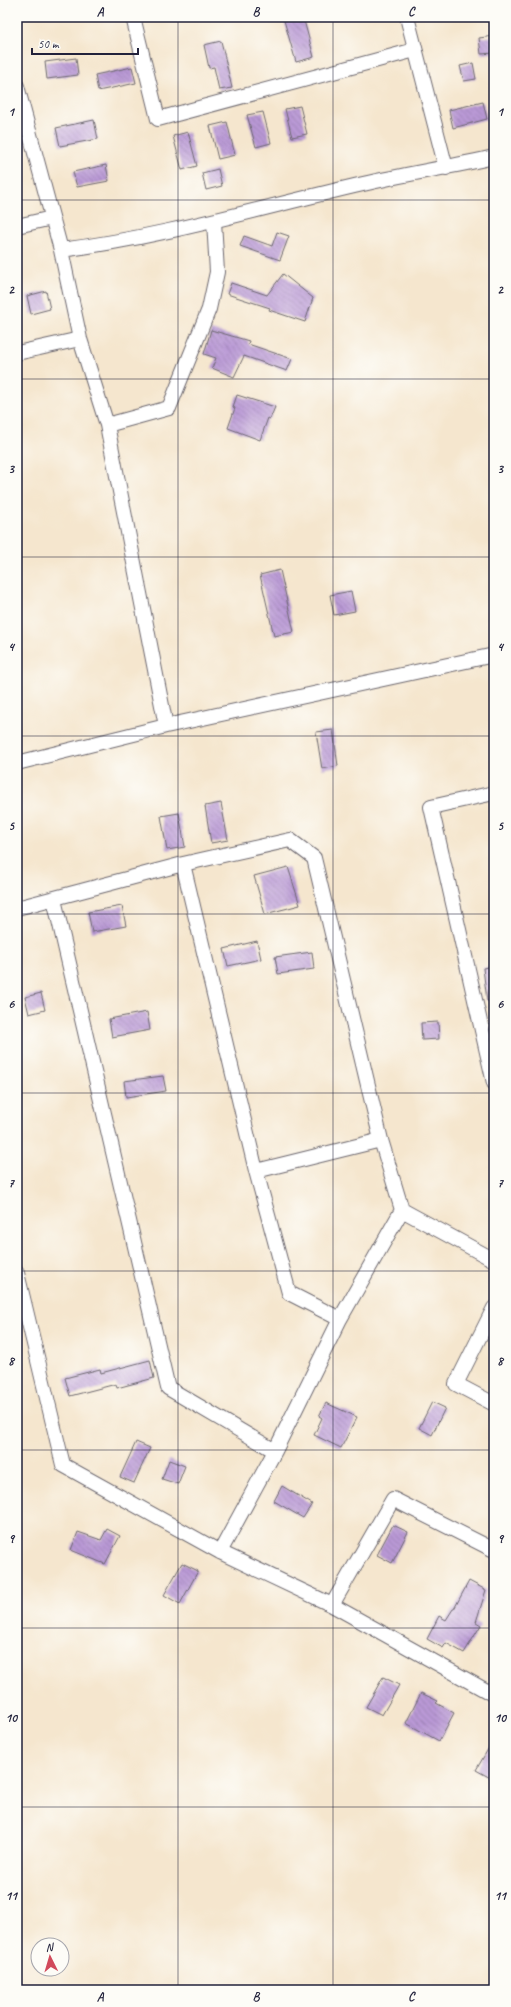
<svg xmlns="http://www.w3.org/2000/svg" width="511" height="2007" font-family="Caveat,sans-serif">
	<defs>
		<pattern id="building-back-hatch" width="6" height="6" patternUnits="userSpaceOnUse"><rect width="6" height="6" fill="#b999d5"/><path d="M-1 5l2 2M0 0l6 6M5-1l2 2" fill="none" stroke="#967cae"/></pattern>
	</defs>
	<rect width="100%" height="100%" fill="#fdfcf7"/>
	<filter id="ink" filterUnits="userSpaceOnUse"><feTurbulence type="fractalNoise" baseFrequency=".025" numOctaves="2"/><feDisplacementMap in="SourceGraphic" scale="8" xChannelSelector="R" yChannelSelector="G"/><feConvolveMatrix kernelMatrix="1 2 1 2 8 2 1 2 1" color-interpolation-filters="sRGB"/></filter>
	<filter id="wash" filterUnits="userSpaceOnUse"><feTurbulence type="fractalNoise" baseFrequency=".012" numOctaves="4" result="noise"/><feDisplacementMap in="SourceGraphic" scale="16" xChannelSelector="R" yChannelSelector="G"/><feGaussianBlur stdDeviation="0.9" result="paint"/><feColorMatrix in="noise" values="0 0 0 0 0 0 0 0 0 0 0 0 0 0 0 0 0 1.4 0 .05"/><feComposite in="paint" operator="in"/></filter>
	<g filter="url(#wash)">
		<rect width="100%" height="100%" fill="#f5e6ce"/>
		<g id="blocks">
			<path fill="url(#building-back-hatch)" d="M 283,17 L 303,17 L 314,57 L 296,62 Z
				M 494,36 L 494,53 L 481,54 L 479,38 Z
				M 221,41 L 232,88 L 219,90 L 214,67 L 209,68 L 204,45 Z
				M 76,58 L 78,75 L 47,79 L 45,62 Z
				M 473,63 L 476,79 L 464,81 L 460,66 Z
				M 132,67 L 136,83 L 98,91 L 95,75 Z
				M 483,102 L 487,119 L 453,128 L 449,110 Z
				M 300,106 L 307,134 L 292,137 L 285,109 Z
				M 263,112 L 271,143 L 256,147 L 247,115 Z
				M 94,120 L 98,139 L 60,146 L 56,128 Z
				M 227,122 L 235,155 L 218,159 L 210,126 Z
				M 188,132 L 197,166 L 182,170 L 173,136 Z
				M 106,165 L 109,181 L 77,187 L 73,172 Z
				M 218,169 L 222,186 L 206,190 L 202,173 Z
				M 277,232 L 289,236 L 280,260 L 240,246 L 244,236 L 272,246 Z
				M 283,274 L 313,298 L 305,322 L 269,310 L 270,308 L 227,294 L 231,283 L 267,295 Z
				M 46,291 L 50,309 L 31,314 L 27,296 Z
				M 211,330 L 249,341 L 248,344 L 292,359 L 287,371 L 244,356 L 234,377 L 212,368 L 216,358 L 204,354 Z
				M 237,395 L 275,407 L 270,419 L 268,418 L 260,440 L 228,428 L 235,408 L 233,407 Z
				M 280,570 L 294,632 L 274,636 L 260,575 Z
				M 351,591 L 355,611 L 334,615 L 330,595 Z
				M 333,730 L 338,766 L 322,769 L 316,732 Z
				M 221,803 L 228,840 L 211,843 L 205,806 Z
				M 179,813 L 185,847 L 167,850 L 161,816 Z
				M 288,867 L 300,905 L 265,914 L 254,876 Z
				M 122,906 L 126,926 L 92,932 L 88,912 Z
				M 257,941 L 261,959 L 228,966 L 224,949 Z
				M 312,952 L 314,969 L 278,974 L 275,957 Z
				M 494,966 L 494,1000 L 487,1001 L 483,968 Z
				M 41,993 L 45,1010 L 29,1014 L 25,997 Z
				M 147,1012 L 150,1030 L 112,1037 L 109,1019 Z
				M 438,1022 L 439,1039 L 422,1040 L 421,1023 Z
				M 163,1076 L 166,1091 L 126,1097 L 124,1081 Z
				M 150,1360 L 154,1378 L 117,1388 L 116,1384 L 70,1396 L 65,1378 L 100,1369 L 101,1373 Z
				M 432,1402 L 445,1408 L 432,1435 L 419,1428 Z
				M 326,1403 L 357,1417 L 341,1448 L 314,1435 L 322,1418 L 319,1416 Z
				M 136,1442 L 150,1448 L 134,1483 L 120,1477 Z
				M 169,1460 L 185,1466 L 178,1484 L 162,1479 Z
				M 282,1486 L 312,1504 L 303,1518 L 274,1501 Z
				M 393,1525 L 408,1532 L 392,1563 L 377,1555 Z
				M 107,1529 L 120,1536 L 105,1564 L 71,1550 L 78,1532 L 101,1540 Z
				M 182,1563 L 198,1571 L 180,1604 L 164,1595 Z
				M 469,1581 L 486,1590 L 476,1622 L 481,1625 L 464,1653 L 446,1643 L 443,1648 L 427,1639 L 439,1616 L 446,1620 L 453,1609 L 454,1609 Z
				M 383,1677 L 399,1685 L 382,1715 L 366,1707 Z
				M 421,1693 L 438,1701 L 436,1703 L 454,1713 L 439,1741 L 406,1723 Z
				M 494,1739 L 494,1780 L 476,1770 Z"/>
		</g>
	</g>
	<g filter="url(#ink)">
		<use href="#blocks" fill-opacity="0" stroke="#6c676e" stroke-width="1"/>
		<g fill="none" stroke-linecap="round" stroke-linejoin="round">
			<defs>
				<path id="street" d="M 133,17 L 158,119 L 415,50
					M 407,17 L 446,168
					M 17,86 L 61,250 L 80,339 L 107,425 L 166,726
					M 17,226 L 52,218
					M 61,250 C 164,237 263,207 363,184 C 406,174 451,167 494,157
					M 17,353 L 80,339
					M 107,425 L 169,408 L 209,309 L 217,272 L 214,221
					M 17,763 L 166,726 L 494,655
					M 494,793 L 431,807 L 494,1083
					M 183,864 L 256,1171 L 289,1293 L 340,1319
					M 54,899 L 168,1388 L 275,1451
					M 17,908 L 183,864 L 290,840 L 314,858 L 381,1140 L 402,1210 L 494,1260
					M 256,1171 L 381,1140
					M 17,1273 L 63,1465 L 220,1552 L 332,1605 L 494,1695
					M 494,1308 L 456,1384 L 494,1404
					M 220,1552 L 275,1451 L 340,1319 L 402,1210
					M 332,1605 L 393,1499 L 494,1550"/>
			</defs>
			<use href="#street" stroke="#6c676e" stroke-width="16"/>
			<use href="#street" stroke="#fff" stroke-width="14"/>
		</g>
	</g>
	<path fill="none" stroke="#22223b" stroke-width="1" stroke-opacity="0.55" d="M 178,17 L 178,1990M 333,17 L 333,1990M 17,200 L 494,200M 17,379 L 494,379M 17,557 L 494,557M 17,736 L 494,736M 17,914 L 494,914M 17,1093 L 494,1093M 17,1271 L 494,1271M 17,1450 L 494,1450M 17,1628 L 494,1628M 17,1807 L 494,1807"/>
	<rect width="511" height="2007" fill="none" stroke="#fdfcf7" stroke-width="44"/>
	<g transform="translate(50 1957) rotate(355)"><circle r="19" fill="#fdfcf7" stroke="#a5a5ac"/>
	<path d="M0-3L7 15L0 10L-7 15Z" fill="#d1495b"/>
	<text y="-6" font-size="11" font-weight="bold" text-anchor="middle" fill="#22223b">N</text>
	</g>
	<path d="M32 48v6h106v-6" fill="none" stroke="#22223b" stroke-width="2"/>
	<text x="38" y="48" font-size="12" fill="#22223b" stroke="#fdfcf7" stroke-width="3" paint-order="stroke">50 m</text>
	<rect x="22" y="22" width="467" height="1963" fill="none" stroke="#22223b" stroke-width="1.5"/>
	<g font-size="13" text-anchor="middle" font-weight="bold" fill="#22223b">
		<text x="100" y="16">A</text>
		<text x="256" y="16">B</text>
		<text x="411" y="16">C</text>
		<text x="11" y="116">1</text>
		<text x="500" y="116">1</text>
		<text x="11" y="294">2</text>
		<text x="500" y="294">2</text>
		<text x="11" y="473">3</text>
		<text x="500" y="473">3</text>
		<text x="11" y="651">4</text>
		<text x="500" y="651">4</text>
		<text x="11" y="830">5</text>
		<text x="500" y="830">5</text>
		<text x="11" y="1008">6</text>
		<text x="500" y="1008">6</text>
		<text x="11" y="1187">7</text>
		<text x="500" y="1187">7</text>
		<text x="11" y="1365">8</text>
		<text x="500" y="1365">8</text>
		<text x="11" y="1543">9</text>
		<text x="500" y="1543">9</text>
		<text x="11" y="1722">10</text>
		<text x="500" y="1722">10</text>
		<text x="11" y="1900">11</text>
		<text x="500" y="1900">11</text>
		<text x="100" y="2001">A</text>
		<text x="256" y="2001">B</text>
		<text x="411" y="2001">C</text>
	</g>
</svg>
